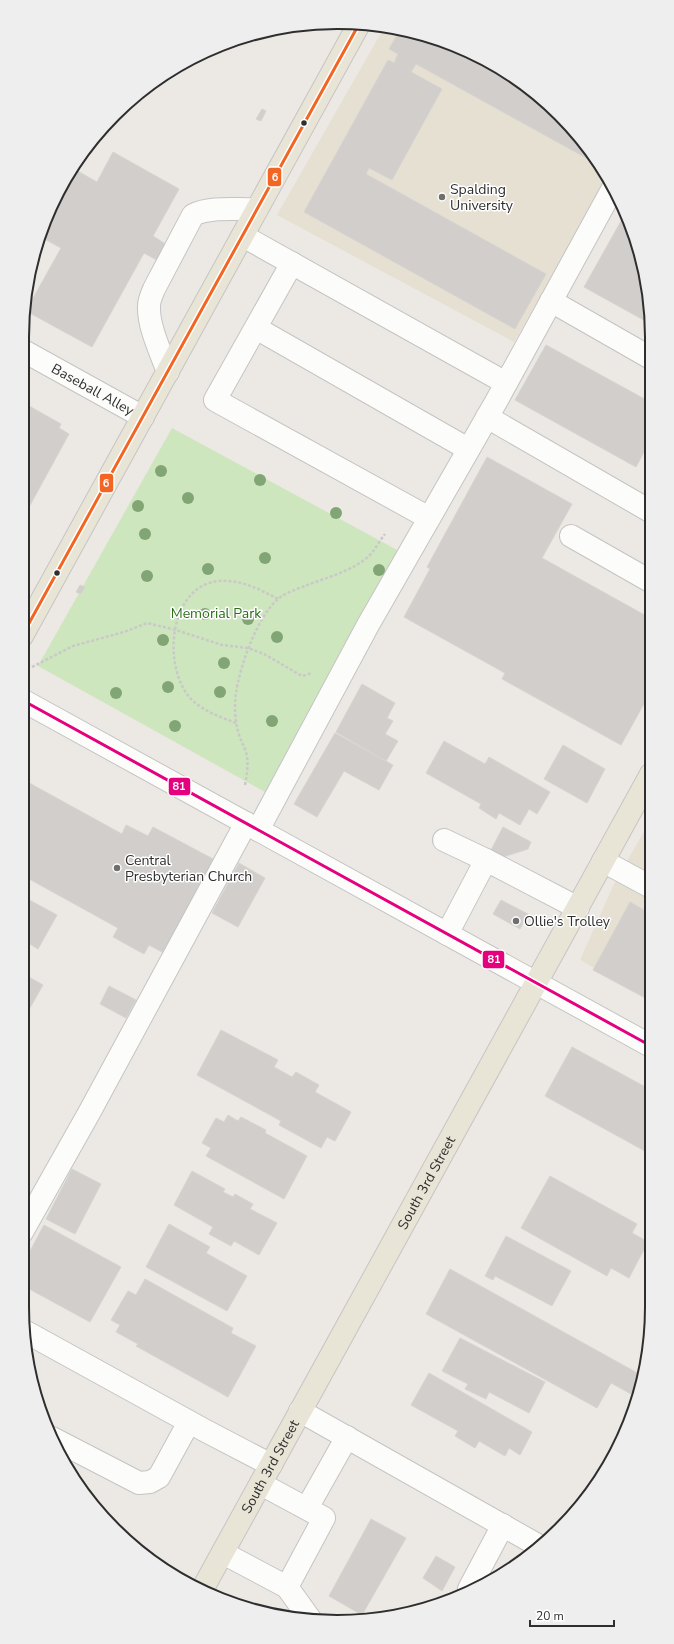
<svg xmlns="http://www.w3.org/2000/svg" width="674" height="1644" font-family="'Nunito Sans',sans-serif">
	<rect width="100%" height="100%" fill="#ece8e4"/>
	<path fill="#e6e0d3" d="M 385,26 L 438,39 L 512,75 L 574,129 L 608,180 L 514,342 L 277,215 Z
		M 651,819 L 651,1000 L 580,960 L 614,884 Z"/>
	<path fill="#cee6be" d="M 172,428 L 399,551 L 265,792 L 38,666 Z"/>
	<path fill="#d1cecb" stroke="#d7d4d0" d="M 400,30 L 438,39 L 512,75 L 574,129 L 597,164 L 416,64 L 411,72 L 442,89 L 392,180 L 369,168 L 366,174 L 546,274 L 515,329 L 304,212 L 388,60 L 394,63 L 398,54 L 389,49 Z
		M 262,109 L 266,111 L 261,121 L 256,119 Z
		M 113,152 L 179,189 L 153,236 L 170,247 L 162,263 L 144,253 L 92,347 L 26,311 L 61,248 L 39,236 L 64,180 L 72,168 L 97,182 Z
		M 625,214 L 649,296 L 649,323 L 584,287 Z
		M 546,345 L 650,402 L 650,455 L 644,452 L 636,467 L 515,400 Z
		M 22,367 L 26,369 L 22,377 Z
		M 22,402 L 61,424 L 59,428 L 69,434 L 22,520 Z
		M 487,457 L 572,504 L 542,558 L 650,618 L 650,693 L 621,745 L 502,679 L 505,673 L 404,617 L 430,569 L 427,567 Z
		M 80,585 L 85,587 L 81,594 L 76,592 Z
		M 362,684 L 395,703 L 387,718 L 393,721 L 385,734 L 398,741 L 386,761 L 336,732 Z
		M 335,733 L 393,765 L 379,790 L 344,771 L 317,817 L 294,804 Z
		M 444,741 L 485,764 L 489,757 L 550,792 L 537,814 L 529,809 L 520,825 L 499,813 L 496,819 L 479,808 L 481,804 L 426,773 Z
		M 563,745 L 605,769 L 587,803 L 544,779 Z
		M 22,779 L 122,834 L 126,825 L 148,836 L 153,827 L 215,860 L 164,953 L 149,945 L 144,954 L 113,937 L 118,928 L 22,875 Z
		M 503,827 L 531,842 L 528,849 L 497,859 L 489,854 Z
		M 239,863 L 265,878 L 238,927 L 212,913 Z
		M 22,896 L 57,915 L 38,949 L 25,941 L 22,948 Z
		M 501,900 L 528,914 L 520,929 L 493,914 Z
		M 630,902 L 651,914 L 651,1001 L 593,970 Z
		M 22,973 L 43,985 L 22,1022 Z
		M 109,986 L 136,1000 L 126,1018 L 100,1004 Z
		M 221,1030 L 278,1060 L 274,1067 L 292,1077 L 296,1072 L 319,1085 L 315,1092 L 351,1112 L 335,1141 L 327,1137 L 321,1148 L 279,1125 L 281,1121 L 197,1075 Z
		M 572,1047 L 651,1090 L 652,1155 L 545,1096 Z
		M 228,1115 L 238,1121 L 241,1117 L 266,1130 L 265,1133 L 307,1156 L 284,1199 L 206,1156 L 211,1148 L 202,1143 L 216,1118 L 224,1122 Z
		M 72,1169 L 101,1184 L 75,1234 L 46,1219 Z
		M 192,1171 L 225,1189 L 223,1192 L 233,1197 L 235,1194 L 253,1204 L 250,1209 L 277,1223 L 259,1255 L 234,1241 L 231,1246 L 209,1234 L 213,1227 L 174,1205 Z
		M 550,1176 L 637,1224 L 632,1233 L 648,1242 L 629,1278 L 611,1268 L 607,1276 L 521,1228 Z
		M 169,1224 L 210,1247 L 206,1253 L 247,1276 L 227,1311 L 146,1267 Z
		M 44,1225 L 121,1267 L 90,1322 L 22,1285 L 22,1266 Z
		M 506,1236 L 571,1271 L 552,1306 L 495,1276 L 493,1280 L 485,1276 Z
		M 450,1269 L 641,1375 L 631,1394 L 611,1383 L 597,1408 L 426,1314 Z
		M 145,1279 L 233,1328 L 231,1333 L 256,1346 L 228,1397 L 136,1346 L 138,1344 L 116,1332 L 120,1325 L 111,1320 L 128,1291 L 136,1295 Z
		M 460,1338 L 545,1382 L 529,1413 L 489,1392 L 486,1399 L 465,1389 L 468,1384 L 442,1371 Z
		M 429,1373 L 532,1432 L 520,1455 L 509,1448 L 505,1456 L 479,1441 L 475,1448 L 455,1436 L 458,1431 L 411,1405 Z
		M 371,1519 L 406,1538 L 362,1615 L 329,1596 Z
		M 436,1556 L 455,1567 L 442,1591 L 423,1578 Z"/>
	<g fill="none" stroke-linecap="round" stroke-linejoin="round">
		<defs>
			<g id="minor">
				<path d="M 243,236 L 506,383"/>
				<path d="M 292,263 L 215,400 L 429,518"/>
				<path d="M 551,301 L 649,357"/>
				<path d="M 256,328 L 468,449"/>
				<path id="s1" d="M 22,350 L 143,417"/>
				<path d="M 168,372 C 161,353 148,326 149,306 C 149,300 152,294 154,289 L 193,215 C 211,206 237,210 257,209"/>
				<path d="M 487,417 L 650,511"/>
				<path d="M 571,536 L 650,581"/>
				<path d="M 22,700 L 651,1046"/>
				<path d="M 258,830 L 368,625 L 497,400 L 613,188"/>
				<path d="M 444,840 L 486,860"/>
				<path d="M 603,861 L 651,887"/>
				<path d="M 447,934 L 486,860 L 578,908"/>
				<path d="M 22,1232 L 89,1113 L 246,823"/>
				<path d="M 26,1332 L 204,1430 L 271,1465"/>
				<path d="M 300,1411 L 541,1547"/>
				<path d="M 52,1438 L 139,1483 L 150,1482 L 159,1477 L 189,1422"/>
				<path d="M 307,1508 L 347,1437"/>
				<path d="M 223,1553 L 287,1587 L 324,1518 L 261,1484"/>
				<path d="M 287,1587 L 310,1619"/>
				<path d="M 469,1589 L 503,1525"/>
			</g>
			<g id="major">
				<path d="M 22,636 L 359,24"/>
				<path id="s2" d="M 202,1590 L 651,774"/>
			</g>
		</defs>
		<use href="#minor" stroke="#c5c4c5" stroke-width="24"/>
		<use href="#major" stroke="#c6c5c4" stroke-width="24"/>
		<path stroke="#c9c9c8" stroke-width="2.5" stroke-dasharray="3 2" stroke-linecap="butt" d="M 32,667 L 73,646 L 124,632 L 147,623 L 176,630 L 222,645 L 248,648 L 264,654 L 302,676 L 312,673
			M 236,723 C 220,717 203,711 191,699 C 162,668 168,587 218,581 C 240,579 259,589 278,599
			M 245,785 C 247,774 249,763 246,752 C 244,746 241,741 239,735 C 235,721 234,707 236,693 C 240,666 257,617 278,599 C 285,593 297,589 305,586 C 327,577 354,571 371,554 C 376,548 380,540 385,534"/>
		<use href="#minor" stroke="#fcfcfb" stroke-width="22"/>
		<use href="#major" stroke="#e8e4d6" stroke-width="22"/>
		<defs>
			<path id="bus-1" d="M 22,636 L 359,24"/>
			<path id="bus-2" d="M 22,700 L 651,1046"/>
		</defs>
		<use href="#bus-1" stroke="#fff" stroke-width="6"/>
		<use href="#bus-2" stroke="#fff" stroke-width="6"/>
		<use href="#bus-1" stroke="#f26522" stroke-width="3"/>
		<use href="#bus-2" stroke="#e5007d" stroke-width="3"/>
	</g>
	<g fill="#82a575">
		<circle cx="161" cy="471" r="6"/>
		<circle cx="260" cy="480" r="6"/>
		<circle cx="188" cy="498" r="6"/>
		<circle cx="138" cy="506" r="6"/>
		<circle cx="336" cy="513" r="6"/>
		<circle cx="145" cy="534" r="6"/>
		<circle cx="265" cy="558" r="6"/>
		<circle cx="208" cy="569" r="6"/>
		<circle cx="379" cy="570" r="6"/>
		<circle cx="147" cy="576" r="6"/>
		<circle cx="205" cy="614" r="6"/>
		<circle cx="248" cy="619" r="6"/>
		<circle cx="277" cy="637" r="6"/>
		<circle cx="163" cy="640" r="6"/>
		<circle cx="224" cy="663" r="6"/>
		<circle cx="168" cy="687" r="6"/>
		<circle cx="220" cy="692" r="6"/>
		<circle cx="116" cy="693" r="6"/>
		<circle cx="272" cy="721" r="6"/>
		<circle cx="175" cy="726" r="6"/>
	</g>
	<g fill="#2e2e2e" stroke="#fff" stroke-width="1.5">
		<circle cx="304" cy="123" r="3.5"/>
		<circle cx="57" cy="573" r="3.5"/>
	</g>
	<g fill="#706f6e" stroke="#fff" stroke-width="1.5">
		<circle cx="442" cy="197" r="4"/>
		<circle cx="117" cy="868" r="4"/>
		<circle cx="516" cy="921" r="4"/>
	</g>
	<g text-anchor="middle" stroke-width="3" stroke-linejoin="round" paint-order="stroke">
		<g font-size="14" fill="#2e2e2e" stroke="#fff" text-anchor="start">
			<text x="450" y="194">Spalding<tspan x="450" dy="16">University</tspan></text>
			<text x="125" y="865">Central<tspan x="125" dy="16">Presbyterian Church</tspan></text>
			<text x="524" y="926">Ollie's Trolley</text>
		</g>
		<g font-size="14" fill="#2e2e2e" stroke="#fff">
			<text dy="5" stroke="none"><textPath href="#s1" startOffset="81">Baseball Alley</textPath></text>
			<text dy="5" stroke="none"><textPath href="#s2" startOffset="465">South 3rd Street</textPath></text>
			<text dy="5" stroke="none"><textPath href="#s2" startOffset="141">South 3rd Street</textPath></text>
		</g>
		<g font-size="14" fill="#2c6e1b" stroke="#fff">
			<text x="216" y="618">Memorial Park</text>
		</g>
	</g>
	<path d="M0 0H674V1644H0ZM337 29H337A308 308 0 0 1 645 337V1307A308 308 0 0 1 337 1615H337A308 308 0 0 1 29 1307V337A308 308 0 0 1 337 29Z" fill="#eee" fill-rule="evenodd"/>
	<path fill="none" stroke="#2e2e2e" stroke-width="2" d="M337 29H337A308 308 0 0 1 645 337V1307A308 308 0 0 1 337 1615H337A308 308 0 0 1 29 1307V337A308 308 0 0 1 337 29Z"/>
	<g stroke="#fff" stroke-width="1.5">
		<rect x="267" y="167" width="15" height="20" rx="4" fill="#f26522"/>
		<rect x="99" y="473" width="15" height="20" rx="4" fill="#f26522"/>
		<rect x="168" y="777" width="23" height="19" rx="4" fill="#e5007d"/>
		<rect x="482" y="950" width="23" height="19" rx="4" fill="#e5007d"/>
	</g>
	<g font-size="11" text-anchor="middle" font-weight="bold" fill="#fff">
		<text x="275" y="181">6</text>
		<text x="106" y="487">6</text>
		<text x="179" y="790">81</text>
		<text x="494" y="963">81</text>
	</g>
	<path d="M530 1620v6h84v-6" fill="none" stroke="#2e2e2e" stroke-width="2"/>
	<text x="536" y="1620" font-size="12" fill="#2e2e2e" stroke="#ffffff" stroke-width="3" paint-order="stroke">20 m</text>
</svg>
